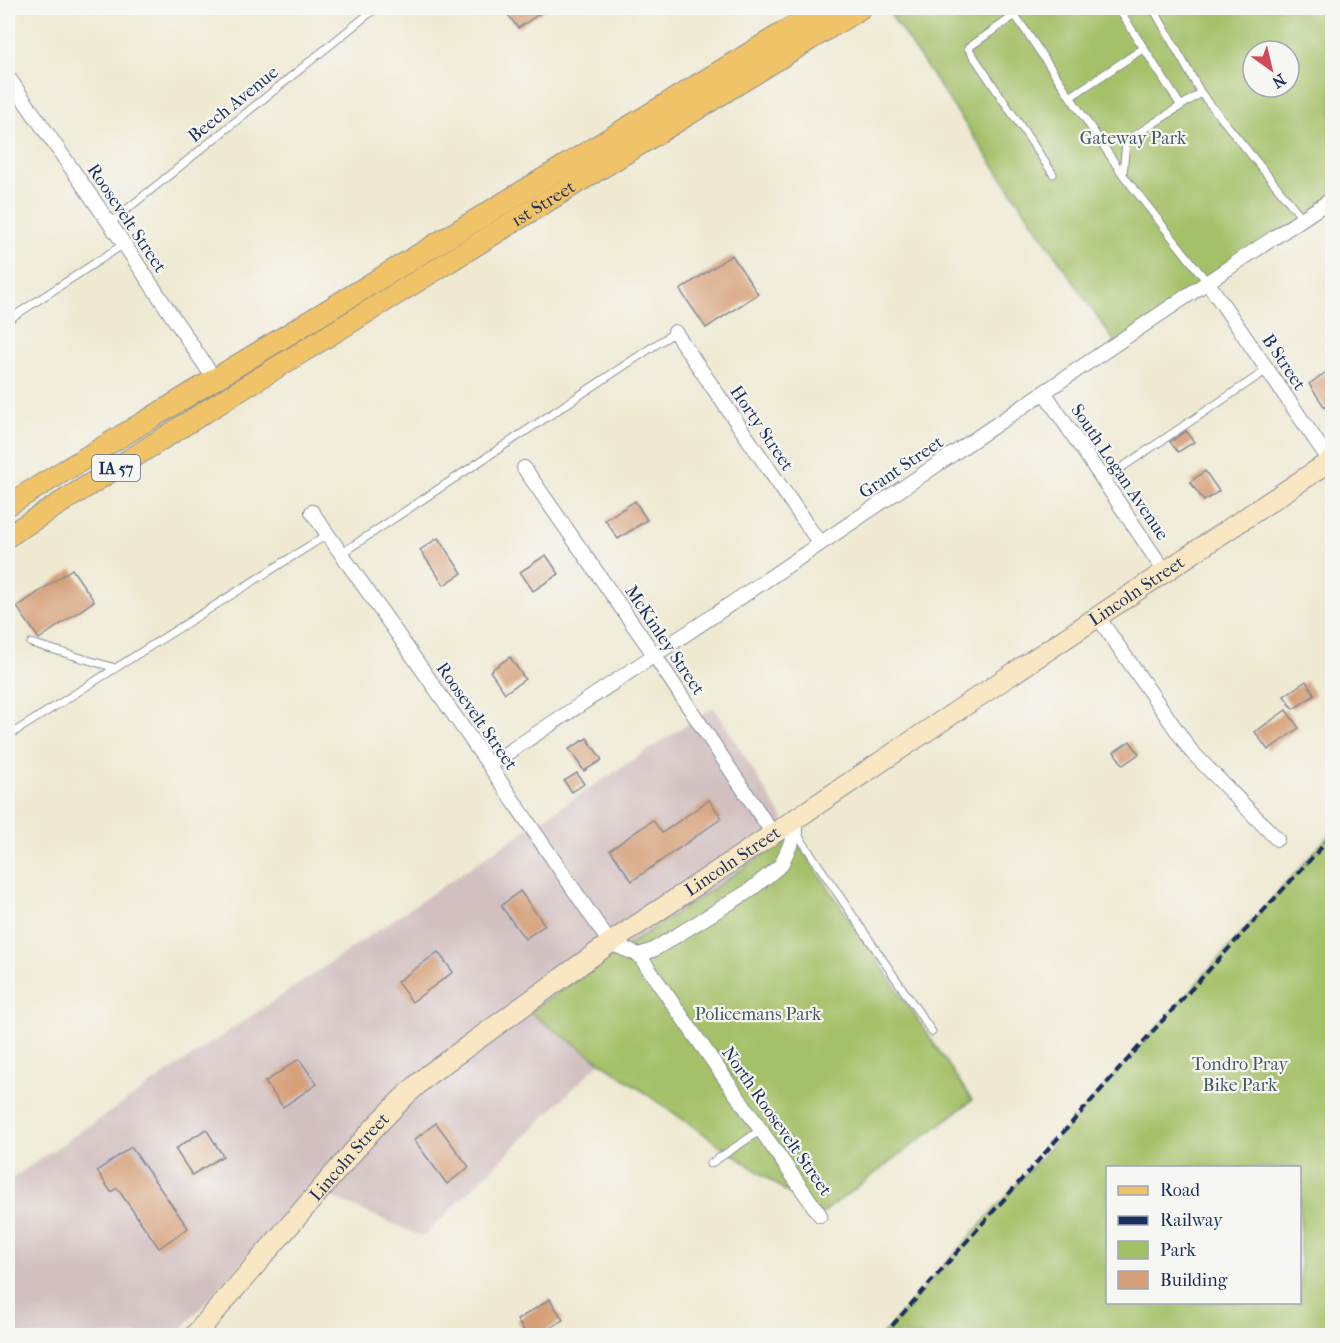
<svg xmlns="http://www.w3.org/2000/svg" width="1340" height="1343" font-family="'IM FELL French Canon',serif">
	<rect width="100%" height="100%" fill="#f6f6f2"/>
	<filter id="ink" filterUnits="userSpaceOnUse"><feTurbulence type="fractalNoise" baseFrequency=".0167" numOctaves="2"/><feDisplacementMap in="SourceGraphic" scale="12" xChannelSelector="R" yChannelSelector="G"/><feConvolveMatrix kernelMatrix="1 2 1 2 8 2 1 2 1" color-interpolation-filters="sRGB"/></filter>
	<filter id="wash" filterUnits="userSpaceOnUse"><feTurbulence type="fractalNoise" baseFrequency=".008" numOctaves="4" result="noise"/><feDisplacementMap in="SourceGraphic" scale="24" xChannelSelector="R" yChannelSelector="G"/><feGaussianBlur stdDeviation="1.35" result="paint"/><feColorMatrix in="noise" values="0 0 0 0 0 0 0 0 0 0 0 0 0 0 0 0 0 1.4 0 .05"/><feComposite in="paint" operator="in"/></filter>
	<g filter="url(#wash)">
		<rect width="100%" height="100%" fill="#efe9d2"/>
		<path fill="#d2bfc0" d="M 714,707 L 793,835 L 529,1012 L 601,1061 L 423,1237 L 311,1188 L 176,1335 L 8,1336 L 8,1181 L 524,831 Z"/>
		<path fill="#a4c067" stroke="#607862" stroke-width="1.5" fill-rule="evenodd" d="M 886,8 L 1332,8 L 1332,199 L 1116,344 ZM 1253,51 L 1289,51 L 1289,87 L 1253,87 Z
			M 1332,832 L 1332,1335 L 882,1335 ZM 1108,1168 L 1300,1168 L 1300,1302 L 1108,1302 Z
			M 793,835 L 972,1100 L 820,1215 L 529,1012 Z"/>
		<g id="blocks">
			<path fill="#d6a079" d="M 503,8 L 548,8 L 518,28 Z
				M 732,255 L 758,294 L 706,328 L 680,290 Z
				M 1328,371 L 1332,378 L 1332,418 L 1309,384 Z
				M 1186,431 L 1194,442 L 1178,452 L 1170,442 Z
				M 1205,471 L 1219,491 L 1204,501 L 1190,482 Z
				M 635,501 L 647,520 L 618,539 L 605,520 Z
				M 438,538 L 462,573 L 444,585 L 420,550 Z
				M 546,555 L 559,574 L 533,591 L 520,572 Z
				M 72,569 L 94,601 L 39,639 L 17,607 Z
				M 510,657 L 525,679 L 505,693 L 490,671 Z
				M 1306,681 L 1315,695 L 1293,709 L 1284,696 Z
				M 1286,710 L 1299,728 L 1268,750 L 1255,732 Z
				M 587,738 L 602,760 L 584,771 L 569,749 Z
				M 1130,741 L 1139,754 L 1123,765 L 1114,752 Z
				M 577,773 L 584,784 L 572,792 L 564,781 Z
				M 709,800 L 722,818 L 632,881 L 610,850 L 653,820 L 662,833 Z
				M 520,891 L 545,925 L 525,939 L 501,906 Z
				M 438,952 L 453,972 L 412,1002 L 397,982 Z
				M 299,1059 L 317,1084 L 283,1107 L 265,1082 Z
				M 436,1123 L 469,1167 L 447,1184 L 414,1140 Z
				M 206,1129 L 223,1156 L 192,1175 L 175,1149 Z
				M 131,1147 L 188,1228 L 159,1248 L 117,1188 L 111,1192 L 97,1171 Z
				M 550,1299 L 563,1320 L 539,1335 L 527,1335 L 517,1320 Z"/>
		</g>
	</g>
	<g filter="url(#ink)">
		<use href="#blocks" fill-opacity="0" stroke="#858c98" stroke-width="1.5"/>
		<g fill="none" stroke-linecap="round" stroke-linejoin="round">
			<defs>
				<path id="lane" d="M 1025,8 L 968,48 L 1053,174
					M 1118,8 L 1181,106
					M 1153,8 L 1201,93
					M 1015,15 L 1123,175
					M 1070,97 L 1144,48
					M 110,223 L 376,8
					M 1208,283 L 1123,175 L 1126,141 L 1201,93 L 1303,219
					M 8,320 L 124,244
					M 1103,480 L 1267,370
					M 342,553 L 675,332
					M 31,643 L 115,668
					M 8,736 L 328,534
					M 796,832 L 932,1032
					M 710,1164 L 761,1130"/>
				<path id="street" d="M 8,77 L 124,244 L 215,380
					M 1208,283 L 1330,461
					M 675,332 L 820,544
					M 1044,392 L 1165,572
					M 524,468 L 655,656 L 773,834
					M 312,512 L 489,765 L 610,943 L 639,955 L 820,1215
					M 1098,617 L 1191,751 L 1277,839
					M 489,765 C 772,579 1050,386 1332,199
					M 639,955 L 653,950 L 749,891 L 781,865 L 796,832 L 793,821"/>
				<g id="secondary">
					<path id="s1" d="M 194,1336 L 372,1130 L 403,1098 L 428,1075 L 610,943 L 1332,460"/>
				</g>
				<g id="primary">
					<path d="M 8,505 L 824,8"/>
					<path id="s2" d="M 8,536 L 224,400 L 861,8"/>
				</g>
			</defs>
			<use href="#lane" stroke="#858c98" stroke-width="9"/>
			<use href="#street" stroke="#858c98" stroke-width="16"/>
			<use href="#secondary" stroke="#858c98" stroke-width="22"/>
			<use href="#primary" stroke="#858c98" stroke-width="23"/>
			<use href="#lane" stroke="#fff" stroke-width="7"/>
			<use href="#street" stroke="#fff" stroke-width="14"/>
			<use href="#secondary" stroke="#f9e7c3" stroke-width="20"/>
			<use href="#primary" stroke="#f1c369" stroke-width="21"/>
			<path stroke="#1b2f5e" stroke-width="4" stroke-dasharray="9 4.5" stroke-linecap="butt" d="M 883,1336 L 1152,1032 L 1332,836"/>
		</g>
	</g>
	<g text-anchor="middle" stroke-width="4.5" stroke-linejoin="round" paint-order="stroke">
		<rect fill="#f6f6f2" stroke="#5d6b8a" stroke-width="1.5" x="92" y="455" width="48" height="26" rx="4.5"/>
		<g font-size="16" font-weight="bold" fill="#1b2f5e">
			<text x="116" y="474">IA 57</text>
		</g>
		<g font-size="18" fill="#1b2f5e" stroke="#f6f6f2">
			<text transform="translate(233 104) rotate(-39)" y="6">Beech Avenue</text>
			<text dy="6" stroke="none"><textPath href="#s2" startOffset="630">1st Street</textPath></text>
			<text transform="translate(127 218) rotate(56)" y="6">Roosevelt Street</text>
			<text transform="translate(1284 362) rotate(56)" y="6">B Street</text>
			<text transform="translate(762 428) rotate(56)" y="6">Horty Street</text>
			<text transform="translate(901 467) rotate(-34)" y="6">Grant Street</text>
			<text transform="translate(1120 472) rotate(56)" y="6">South Logan Avenue</text>
			<text dy="6" stroke="none"><textPath href="#s1" startOffset="1209">Lincoln Street</textPath></text>
			<text transform="translate(665 640) rotate(56)" y="6">McKinley Street</text>
			<text transform="translate(477 716) rotate(55)" y="6">Roosevelt Street</text>
			<text dy="6" stroke="none"><textPath href="#s1" startOffset="723">Lincoln Street</textPath></text>
			<text transform="translate(777 1121) rotate(55)" y="6">North Roosevelt Street</text>
			<text dy="6" stroke="none"><textPath href="#s1" startOffset="237">Lincoln Street</textPath></text>
		</g>
		<g font-size="18" fill="#445a61" stroke="#f6f6f2">
			<text x="1133" y="144">Gateway Park</text>
			<text x="758" y="1020">Policemans Park</text>
			<text x="1240" y="1070">Tondro Pray<tspan x="1240" dy="21">Bike Park</tspan></text>
		</g>
	</g>
	<rect width="1340" height="1343" fill="none" stroke="#f6f6f2" stroke-width="30"/>
	<rect x="1106" y="1166" width="195" height="138" fill="#f6f6f2" stroke="#9ea6b7" stroke-width="1.5"/>
	<rect x="1118" y="1186" width="30" height="9" fill="#f1c369" stroke="#9ea6b7" stroke-width="1.5"/>
	<text x="1160" y="1196" font-size="18" fill="#1b2f5e">Road</text>
	<rect x="1118" y="1216" width="30" height="9" fill="#1b2f5e" stroke="#9ea6b7" stroke-width="1.5"/>
	<text x="1160" y="1226" font-size="18" fill="#1b2f5e">Railway</text>
	<rect x="1118" y="1241" width="30" height="18" fill="#a4c067" stroke="#9ea6b7" stroke-width="1.5"/>
	<text x="1160" y="1256" font-size="18" fill="#1b2f5e">Park</text>
	<rect x="1118" y="1271" width="30" height="18" fill="#d6a079" stroke="#9ea6b7" stroke-width="1.5"/>
	<text x="1160" y="1286" font-size="18" fill="#1b2f5e">Building</text>
	<g transform="translate(1271 69) rotate(146)"><circle r="28" fill="#f6f6f2" stroke="#9ea6b7" stroke-width="1.5"/>
	<path d="M0-4.5L10 22L0 15L-10 22Z" fill="#d1495b"/>
	<text y="-9" font-size="16" font-weight="bold" text-anchor="middle" fill="#1b2f5e">N</text>
	</g>
</svg>
